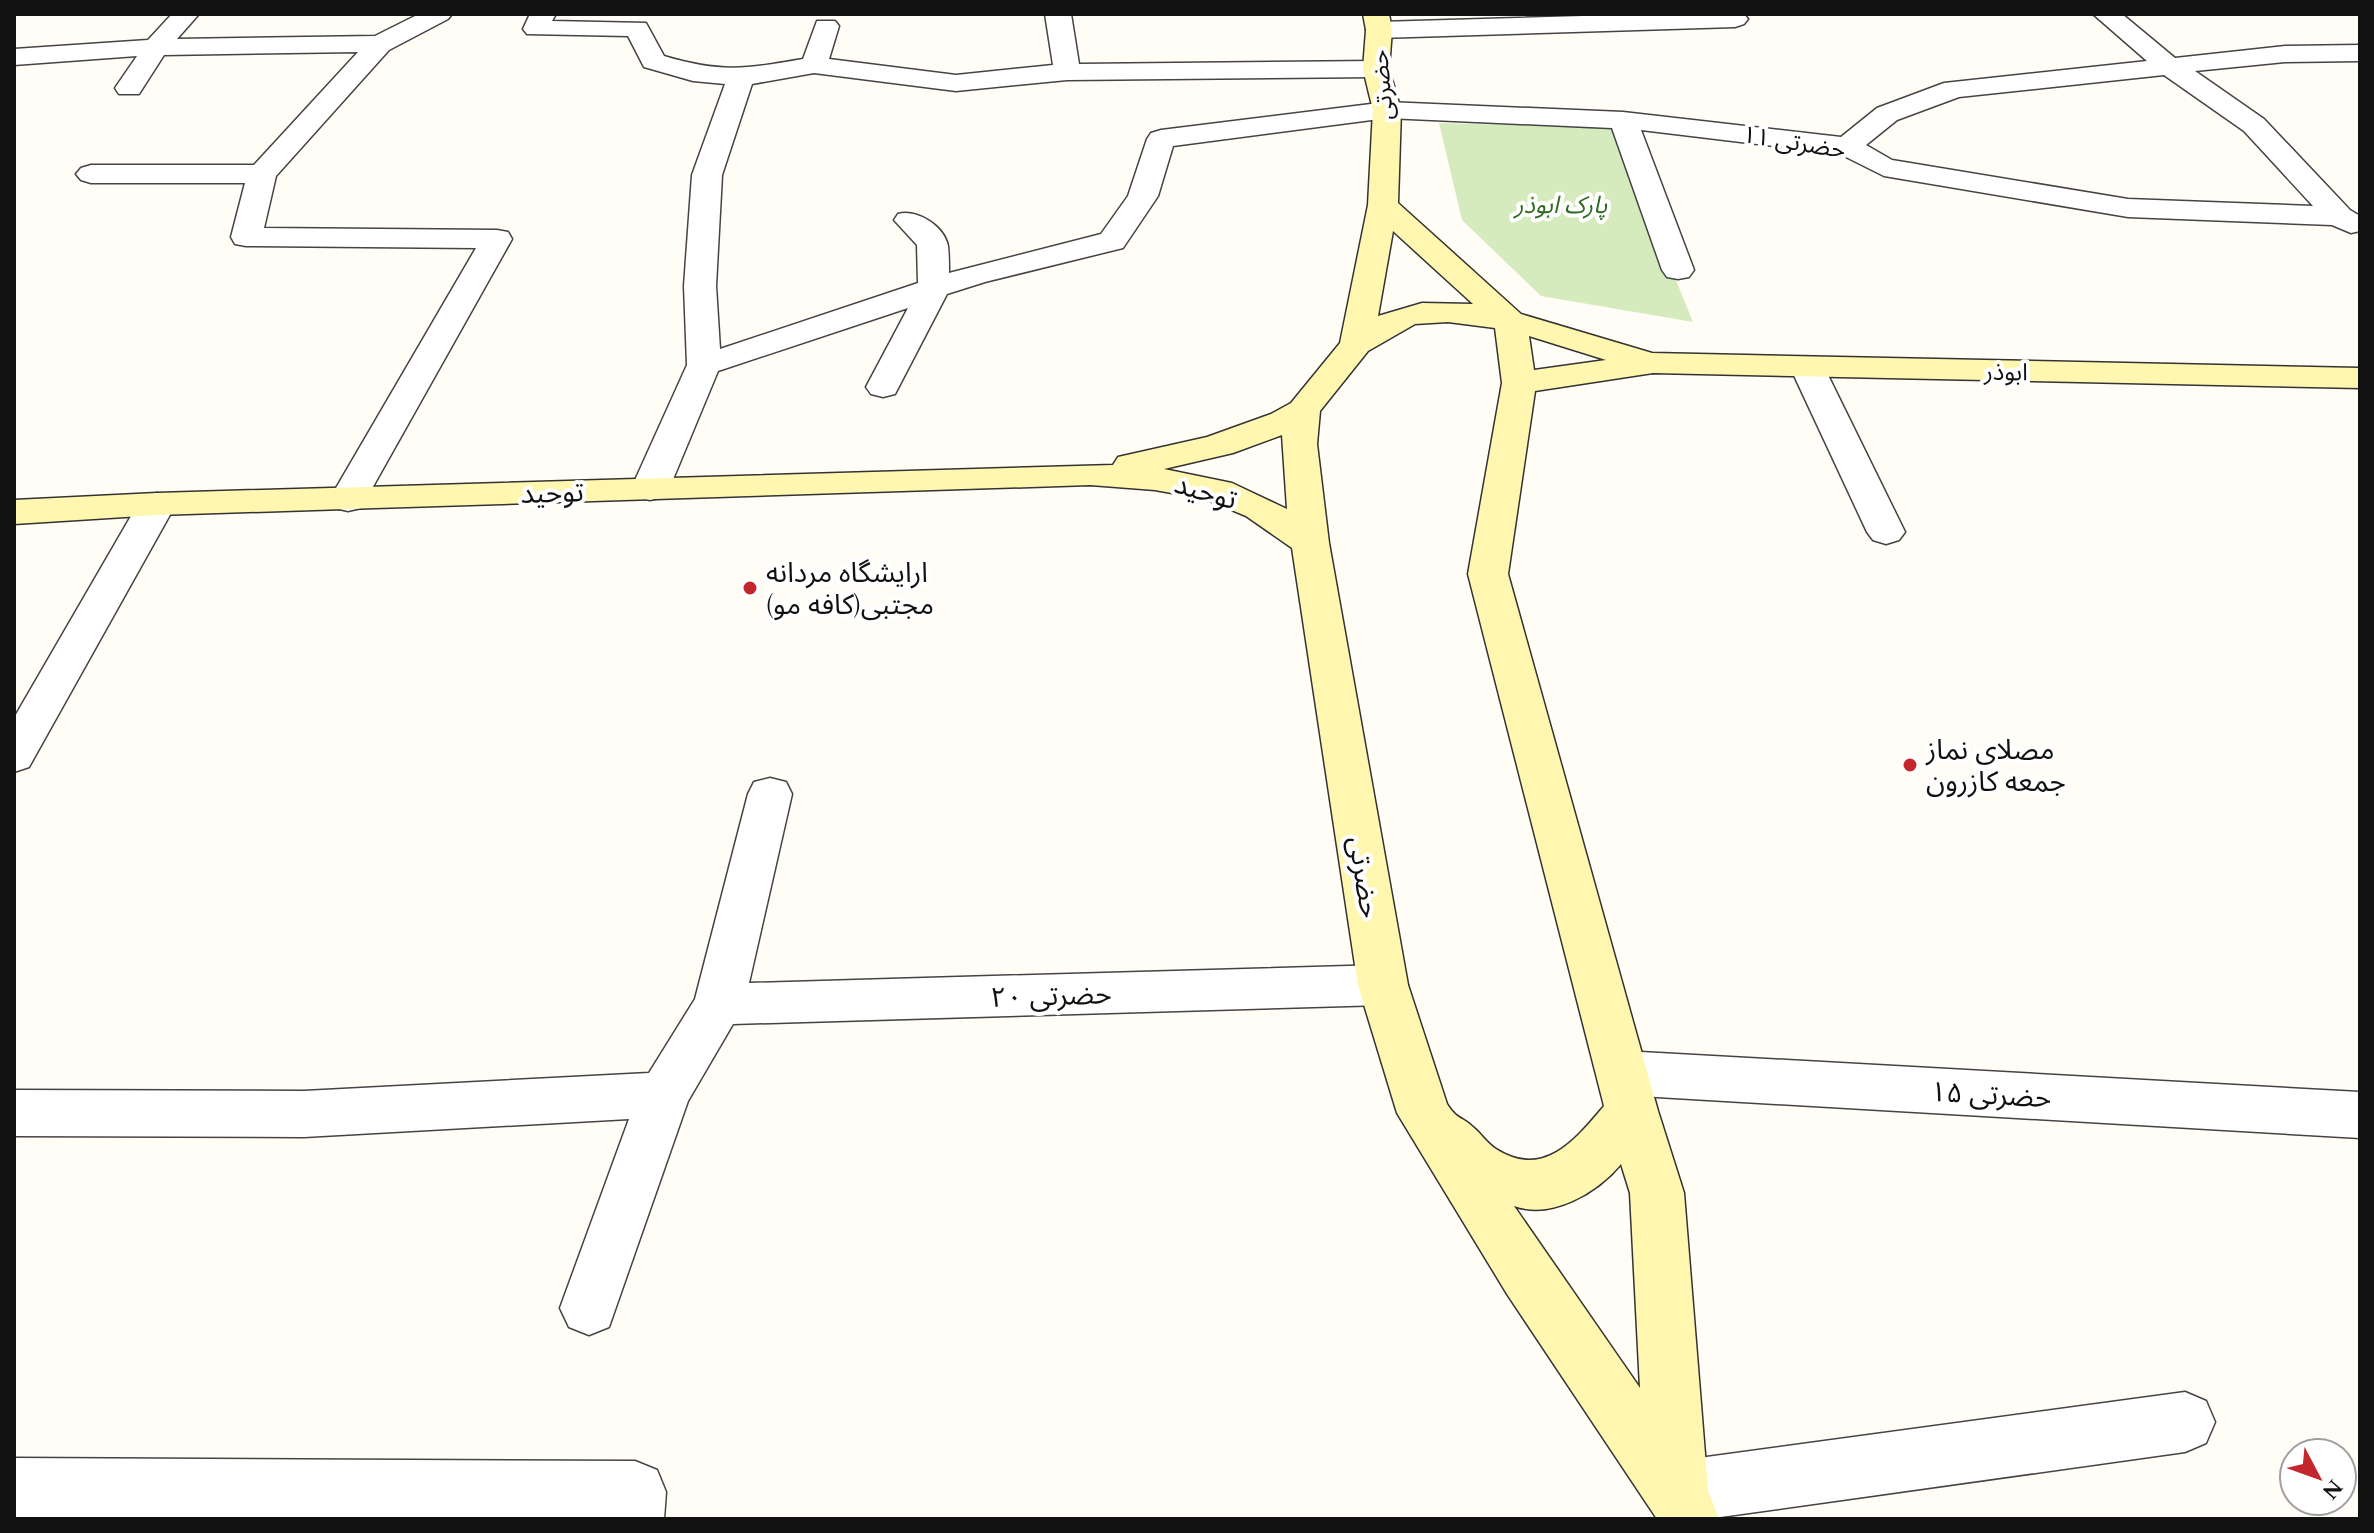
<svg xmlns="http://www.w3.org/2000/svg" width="2374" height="1533" font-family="Spectral,'Noto Sans Arabic',serif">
	<rect width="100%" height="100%" fill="#fffdf5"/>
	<path fill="#d5ebbd" d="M 1439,123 L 1614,128 L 1693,322 L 1541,296 L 1462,220 Z"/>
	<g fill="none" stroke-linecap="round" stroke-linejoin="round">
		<defs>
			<path id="street" d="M 172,14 L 199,14 L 177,39 L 375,36 L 419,14 L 452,14 L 448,19 L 389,50 L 276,176 L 264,228 L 497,230 L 508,232 L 512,239 L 361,508 L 348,511 L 335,508 L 329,500 L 476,248 L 246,246 L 235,244 L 231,237 L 245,183 L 91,183 L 81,180 L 76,174 L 81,168 L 91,165 L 254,165 L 358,52 L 164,55 L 139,94 L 119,94 L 115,88 L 137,56 L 14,65 L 14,49 L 148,40 Z
				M 530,14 L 556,14 L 552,21 L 646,23 L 664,56 C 721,73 745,69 803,59 L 817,21 L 835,21 L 839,26 L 829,59 L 956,75 L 1053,65 L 1045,14 L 1071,14 L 1079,64 L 1376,61 L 1385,63 L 1389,69 L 1385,75 L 1376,77 L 1067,80 L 956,91 L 814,73 L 752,84 L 722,175 L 716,286 L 720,349 L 918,283 L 917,245 L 894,220 L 898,214 C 917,209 944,226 948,246 C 949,255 949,264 949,273 L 1101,234 L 1128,196 L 1147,139 L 1151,133 L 1161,130 L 1387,102 L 1623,112 L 1841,137 L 1877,108 L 1944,83 L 2147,61 L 2093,14 L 2122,14 L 2175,58 L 2285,46 L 2360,45 L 2360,61 L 2285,62 L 2195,71 L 2264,119 L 2350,210 L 2360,216 L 2360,231 L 2351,233 L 2332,225 L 2128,217 L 1884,176 L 1840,154 L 1641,130 L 1694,270 L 1689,277 L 1678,279 L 1667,277 L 1662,270 L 1612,128 L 1387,118 L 1173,146 L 1158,196 L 1123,248 L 985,282 L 947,294 L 895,394 L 883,397 L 871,394 L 866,387 L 908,308 L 718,371 L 669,489 L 663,497 L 650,500 L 637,497 L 631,489 L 687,365 L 684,286 L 692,175 L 725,84 L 693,81 L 644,67 L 628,36 L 527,34 L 523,29 ZM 2164,75 L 2244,131 L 2313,206 L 2128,199 L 1892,160 L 1866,145 L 1897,120 L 1959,97 Z
				M 1650,14 L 1744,14 L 1748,19 L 1744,24 L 1735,27 L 1379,38 L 1370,35 L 1366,30 L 1370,25 L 1379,22 Z
				M 1808,359 L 1820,362 L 1825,369 L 1905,532 L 1899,540 L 1886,544 L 1873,540 L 1867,532 L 1791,369 L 1796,362 Z
				M 157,493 L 170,496 L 176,504 L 29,767 L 14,772 L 14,718 L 138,504 L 144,496 Z
				M 770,778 L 786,782 L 792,794 L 749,983 L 1383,965 L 1400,971 L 1408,985 L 1400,999 L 1383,1005 L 733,1024 L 688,1101 L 609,1327 L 589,1335 L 569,1327 L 560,1308 L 629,1119 L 304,1137 L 14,1136 L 14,1090 L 304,1091 L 649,1073 L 695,999 L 748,794 L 754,782 Z
				M 1623,1051 L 2360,1092 L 2360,1138 L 1623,1095 L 1605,1088 L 1597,1073 L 1605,1058 Z
				M 2185,1392 L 2206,1401 L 2215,1422 L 2206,1443 L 2185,1452 L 1706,1519 L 1667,1519 L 1655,1514 L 1646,1492 L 1655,1470 L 1677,1461 Z
				M 14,1458 L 635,1461 L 657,1470 L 666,1492 L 664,1519 L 14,1519 Z"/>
			<path id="secondary" d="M 1363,14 L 1389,14 L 1392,30 L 1389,69 L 1401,110 L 1398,203 L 1521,314 L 1652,353 L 2360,368 L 2360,388 L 1653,373 L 1535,391 L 1508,574 L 1658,1111 L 1684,1193 L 1708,1491 L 1719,1519 L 1657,1519 L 1507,1294 L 1397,1113 L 1358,985 L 1292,548 L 1246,516 L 1205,499 L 1155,490 L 1090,485 L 157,515 L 14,524 L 14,500 L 157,493 L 1113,465 L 1118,457 L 1207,437 L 1271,414 L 1291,403 L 1340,343 L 1368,205 L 1373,110 L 1363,69 L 1366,30 ZM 1393,231 L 1473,304 L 1422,303 L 1378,316 ZM 1448,322 L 1495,328 L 1502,383 L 1468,574 L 1604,1106 C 1576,1139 1544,1180 1496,1149 C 1488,1144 1481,1134 1474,1128 C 1462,1116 1458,1121 1447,1104 L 1408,985 L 1329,543 L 1317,444 L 1320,411 L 1368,351 L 1415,324 ZM 1529,336 L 1606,360 L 1534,370 ZM 1282,435 L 1287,509 L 1232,483 L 1164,469 L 1233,453 ZM 1621,1164 L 1630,1193 L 1640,1388 L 1514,1206 C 1552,1220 1598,1192 1621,1164 Z"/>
		</defs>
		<use href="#street" stroke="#444" stroke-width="3"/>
		<use href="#secondary" stroke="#333" stroke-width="3"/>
		<use href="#street" fill="#fff" fill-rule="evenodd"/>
		<use href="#secondary" fill="#fff6b0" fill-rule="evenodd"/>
	</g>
	<g fill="#c4262e" stroke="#fff" stroke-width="3">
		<circle cx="750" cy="588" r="8"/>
		<circle cx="1910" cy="765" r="8"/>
	</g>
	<g text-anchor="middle" stroke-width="8" stroke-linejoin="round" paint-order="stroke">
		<g font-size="24" fill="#111" stroke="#fff">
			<text transform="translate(1382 85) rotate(-95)" y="8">حضرتی</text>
			<text transform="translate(1794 142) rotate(9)" y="8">حضرتی ۱۱</text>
			<text transform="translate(2006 372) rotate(1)" y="8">ابوذر</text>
		</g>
		<g font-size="24" font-style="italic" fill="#2f6b1f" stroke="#fff">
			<text x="1561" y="213">پارک ابوذر</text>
		</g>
		<g font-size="28" fill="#111" stroke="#fff">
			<text transform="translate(1206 491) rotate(16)" y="10">توحید</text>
			<text transform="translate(552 492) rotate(-2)" y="10">توحید</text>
			<text transform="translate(1365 877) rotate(81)" y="10">حضرتی</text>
			<text transform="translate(1051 995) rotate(-2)" y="10">حضرتی ۲۰</text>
			<text transform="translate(1991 1094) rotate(3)" y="10">حضرتی ۱۵</text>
		</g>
		<g font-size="28" fill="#111" stroke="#fff" text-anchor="start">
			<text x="766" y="582">ارایشگاه مردانه<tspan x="766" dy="32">مجتبی(کافه مو)</tspan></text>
			<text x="1926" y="759">مصلای نماز<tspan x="1926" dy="32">جمعه کازرون</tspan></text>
		</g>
	</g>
	<rect width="2374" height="1533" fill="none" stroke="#111111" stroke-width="32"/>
	<g transform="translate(2318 1477) rotate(131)"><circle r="38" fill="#ffffff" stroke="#a0a0a0" stroke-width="2"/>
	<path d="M0-6L14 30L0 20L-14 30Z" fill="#c4262e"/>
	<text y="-12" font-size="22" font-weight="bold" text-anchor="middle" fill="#111111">N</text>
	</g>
</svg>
